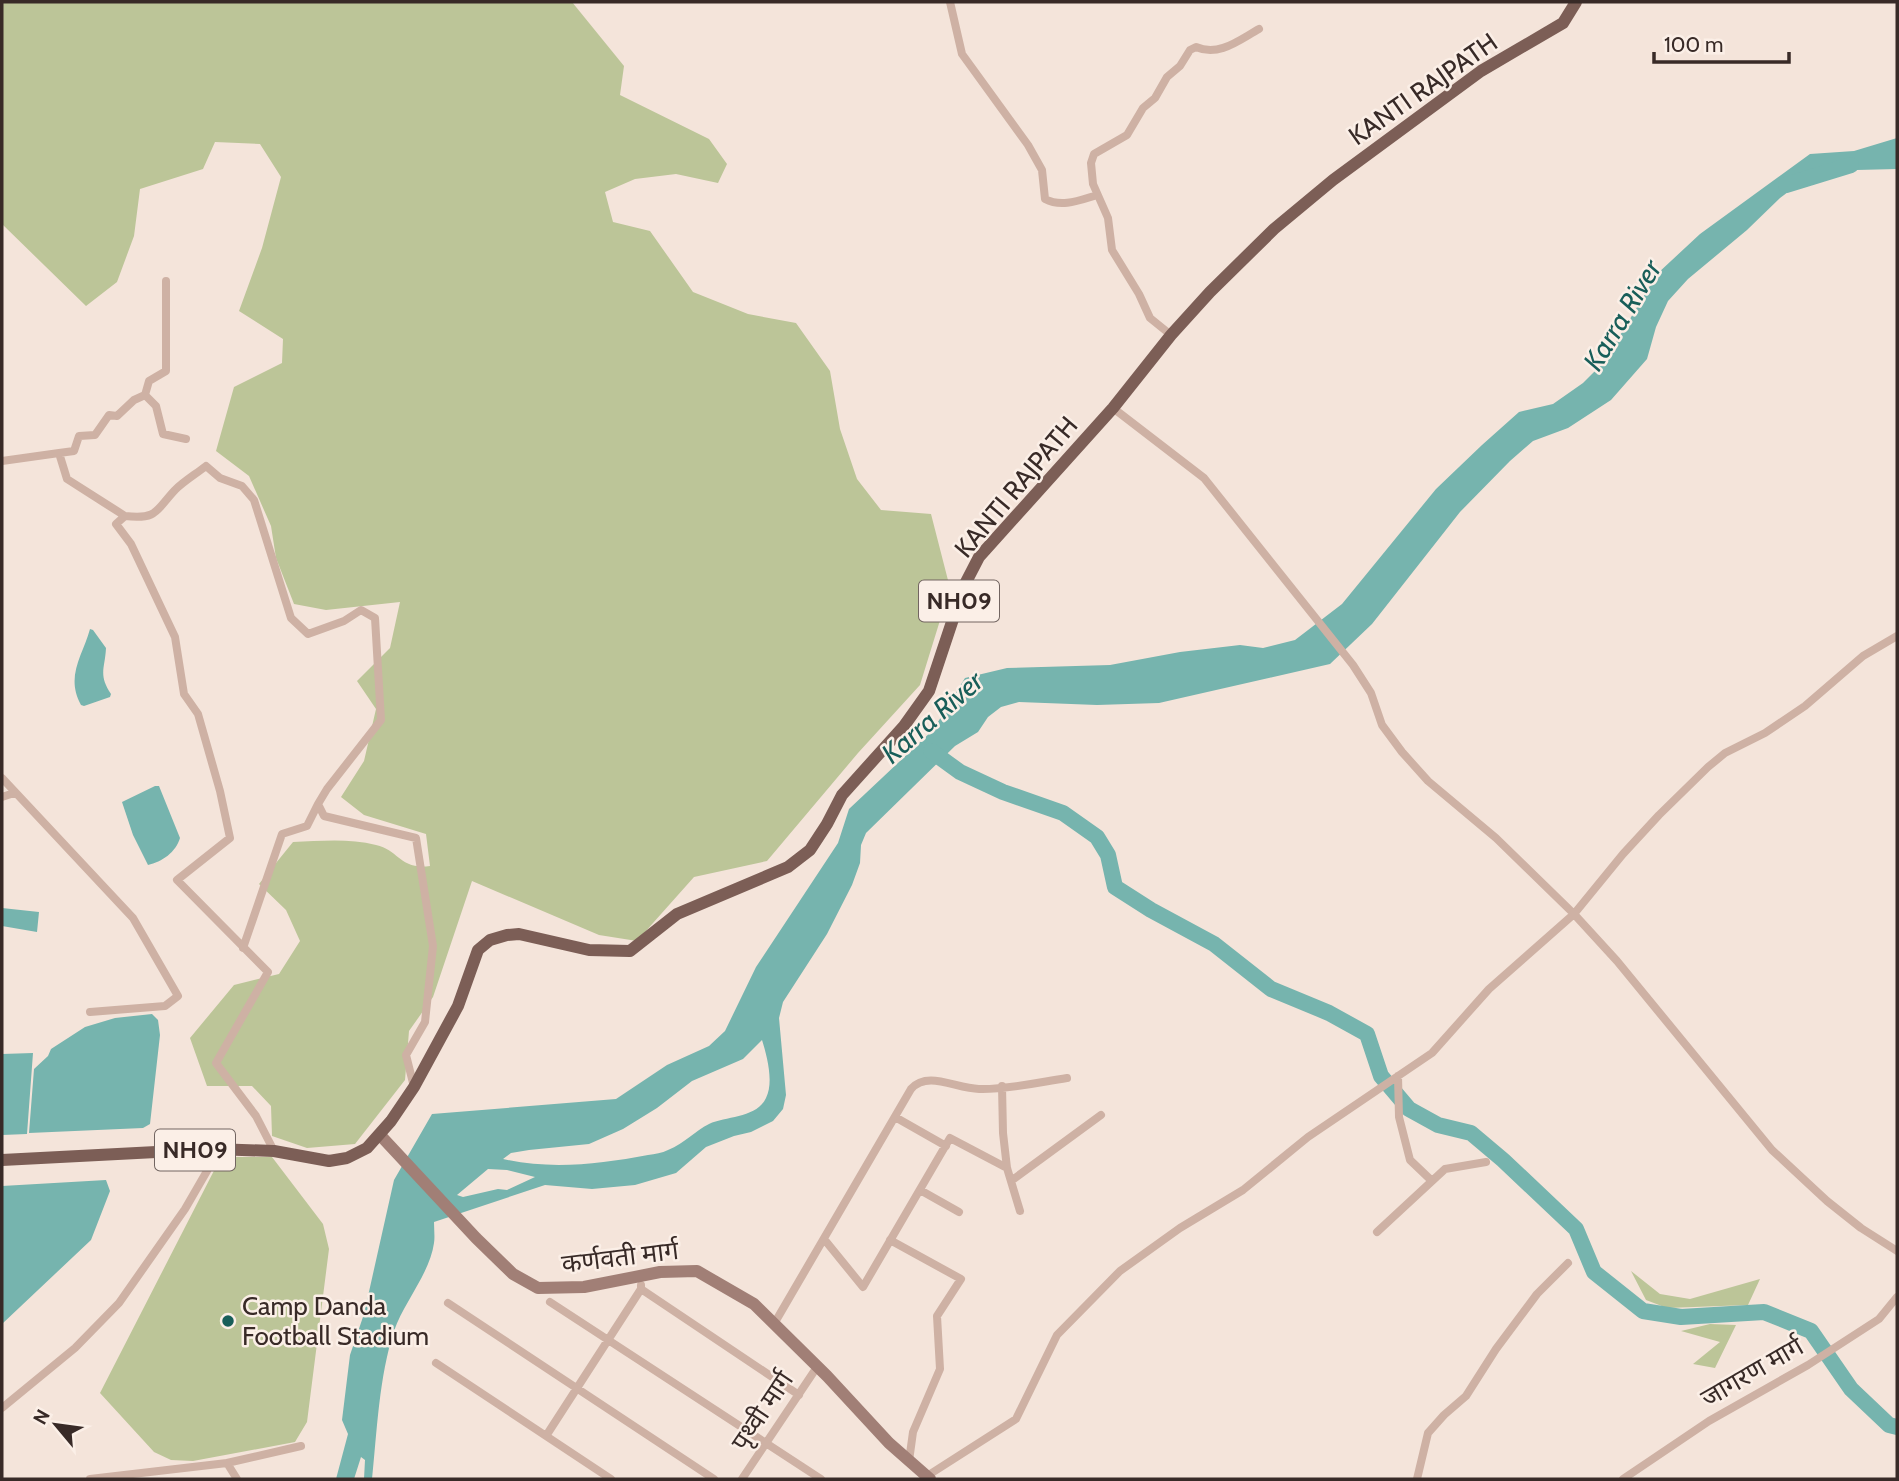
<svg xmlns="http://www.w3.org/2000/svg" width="1899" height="1481" font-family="Cabin,'Noto Sans Devanagari',sans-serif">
	<rect width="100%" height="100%" fill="#f4e4da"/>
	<path fill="#bcc598" d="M 2,2 L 572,2 L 624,66 L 620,95 L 709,139 L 727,164 L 718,183 L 676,174 L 635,179 L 605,192 L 613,222 L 650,231 L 693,292 L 748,314 L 796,323 L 830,371 L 840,429 L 857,479 L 881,510 L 931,514 L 950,588 L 920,685 L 858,753 L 767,861 L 694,877 L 637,941 L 599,935 L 472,881 L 433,997 L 409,1031 L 405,1080 L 355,1144 L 307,1148 L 272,1136 L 271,1106 L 252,1086 L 207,1086 L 190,1038 L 234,985 L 279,974 L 300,941 L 286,910 L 259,884 L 293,842 C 320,841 349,838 376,845 C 399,850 400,870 430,866 L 426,834 L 364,815 L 341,797 L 364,761 L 376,709 L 357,681 L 390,648 L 400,602 L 326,610 L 294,604 L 276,558 L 271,526 L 249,476 L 216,451 L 234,387 L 282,363 L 283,339 L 239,311 L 262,248 L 281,177 L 260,144 L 215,142 L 203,169 L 140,189 L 134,236 L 117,282 L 86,306 L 2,224 Z
		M 221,1157 L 272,1157 L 323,1224 L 329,1249 L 307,1422 L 295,1442 L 193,1461 L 171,1460 L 154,1452 L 100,1393 Z
		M 1631,1271 L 1660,1294 L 1690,1299 L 1760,1279 L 1748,1305 L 1667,1308 L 1646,1300 Z
		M 1710,1324 L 1736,1325 L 1715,1368 L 1693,1364 L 1720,1342 L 1681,1331 Z"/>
	<path fill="#76b4ae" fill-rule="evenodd" d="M 1897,138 L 1897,169 L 1816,171 L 1780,198 L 1747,230 L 1688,279 L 1668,301 L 1656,327 L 1647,359 L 1611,400 L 1568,428 L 1533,441 L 1510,461 L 1460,512 L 1372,624 L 1330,664 L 1159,703 L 1097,705 L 1019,702 L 1001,707 L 988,717 L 978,732 L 955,746 L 866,833 L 861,845 L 860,863 L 852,885 L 827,934 L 783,1002 L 779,1018 L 786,1095 L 783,1109 L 773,1121 L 751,1132 L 734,1136 L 706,1147 L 676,1173 L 635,1185 L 592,1189 L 545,1185 L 434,1222 C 434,1229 435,1237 434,1243 C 430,1273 404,1302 394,1331 C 379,1377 377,1431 372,1479 L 364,1479 L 365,1460 L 361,1457 L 354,1479 L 336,1479 L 348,1434 L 342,1420 L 350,1355 L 364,1314 L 394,1180 L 432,1114 L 616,1099 L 667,1065 L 709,1046 L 725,1031 L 756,967 L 838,843 L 849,809 L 933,730 L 965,678 L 1007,668 L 1110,665 L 1180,652 L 1240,645 L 1263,648 L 1295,640 L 1342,604 L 1436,489 L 1482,445 L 1519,412 L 1553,404 L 1583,383 L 1604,362 L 1657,274 L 1700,234 L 1810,154 L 1854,151 ZM 762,1040 C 767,1056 774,1082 766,1098 C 757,1118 727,1116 709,1124 C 695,1131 685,1143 668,1150 C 662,1153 655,1154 648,1155 C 600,1164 551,1170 503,1159 L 511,1153 L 529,1150 L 589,1144 L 623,1129 L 657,1108 L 692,1081 L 743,1059 ZM 488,1169 L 507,1170 L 535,1177 L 507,1190 L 498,1189 L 463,1197 L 457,1195 Z
		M 90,629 L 93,630 L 106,648 C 105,669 98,674 111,694 L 110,697 L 84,706 L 81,705 C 65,676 83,655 90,629 Z
		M 155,786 L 159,786 L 180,838 C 176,852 162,862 148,865 L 133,835 L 122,802 Z
		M 2,908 L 39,912 L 37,932 L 2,926 Z
		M 152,1014 L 158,1020 L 160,1035 L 150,1124 L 143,1128 L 29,1133 L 34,1069 L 48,1056 L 51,1049 L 85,1027 L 115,1018 Z
		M 33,1053 L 27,1134 L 2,1135 L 2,1054 Z
		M 106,1180 L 110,1191 L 91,1240 L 2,1324 L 2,1186 Z"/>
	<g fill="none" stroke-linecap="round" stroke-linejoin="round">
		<path stroke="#76b4ae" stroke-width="16" d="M 1786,185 L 1851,165
			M 931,751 L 960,772 L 1003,792 L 1063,813 L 1097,837 L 1108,855 L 1115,887 L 1151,910 L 1214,944 L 1271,989 L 1329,1013 L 1367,1034 L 1381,1076 L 1409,1109 L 1438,1125 L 1471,1133 L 1503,1160 L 1576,1229 L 1594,1272 L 1643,1311 L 1681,1317 L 1764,1312 L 1811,1331 L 1851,1389 L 1889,1425 L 1897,1427"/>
		<path stroke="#ceb1a4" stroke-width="8" d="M 950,2 L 962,54 L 1028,145 L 1042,170 L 1045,199 C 1062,208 1080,200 1097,195
			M 1171,335 L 1150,318 L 1139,294 L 1112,250 L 1108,218 L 1093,184 L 1091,163 L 1094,154 L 1127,135 L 1143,108 L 1155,98 L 1167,77 L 1180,66 L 1190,50 L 1196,47 C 1219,57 1239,40 1259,29
			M 145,395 L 156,406 L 163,434 L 186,439
			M 1113,408 L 1204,478 L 1353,665 L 1371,693 L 1382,725 L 1402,752 L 1428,781 L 1496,838 L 1574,914 L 1617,961 L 1772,1150 L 1827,1201 L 1861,1228 L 1897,1251
			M 59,453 L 74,451 L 79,436 L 95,435 L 109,415 L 117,416 L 134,400 L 145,395 L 149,381 L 166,371 L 166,281
			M 2,461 L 59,453 L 67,479 L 125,516 L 116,524 L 131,544 L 175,637 L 184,694 L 198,714 L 220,791 L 230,838 L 177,880 L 268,972 L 216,1063 L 256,1116 L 274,1151
			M 125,516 C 158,520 156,510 175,490 C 184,481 196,474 206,466 L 220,478 L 242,486 L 254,500 L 291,618 L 308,634 L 344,621 L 361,610 L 375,618 L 381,720 L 327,789 L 318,804 L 324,816 L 416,838 L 433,946 L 425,1022 L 406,1055 L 414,1087
			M 2,778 L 133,918 L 178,996 L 165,1006 L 90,1012
			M 2,797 L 14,793
			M 243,948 L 282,834 L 307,826 L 318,804
			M 1398,1076 L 1399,1117 L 1410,1160 L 1432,1181
			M 1002,1086 L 1003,1133 L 1007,1168 L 1020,1211
			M 895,1117 L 946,1146
			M 1011,1181 L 1101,1115
			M 920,1190 L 959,1212
			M 1377,1232 L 1445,1169 L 1486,1162
			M 824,1239 L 863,1287 L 950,1138 L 1007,1168
			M 890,1240 L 961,1279 L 937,1316 L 940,1369 L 913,1432 L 909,1461
			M 641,1289 L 799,1395
			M 550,1302 L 821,1479
			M 448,1303 L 714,1479
			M 774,1324 L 911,1089 C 928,1070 956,1089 979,1089 C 1006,1090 1040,1082 1067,1078
			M 436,1363 L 611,1479
			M 2,1408 L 75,1348 L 119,1303 L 185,1209 L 207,1171 L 214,1149
			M 546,1436 L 641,1289 L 641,1285
			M 227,1463 L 301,1446
			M 927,1476 L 1016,1419 L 1057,1335 L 1120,1271 L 1180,1228 L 1243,1190 L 1308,1137 L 1432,1053 L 1489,989 L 1574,914 L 1623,854 L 1659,815 L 1708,767 L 1725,753 L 1765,733 L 1805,706 L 1863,656 L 1897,636
			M 90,1479 L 227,1463 L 237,1479
			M 742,1479 L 817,1367
			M 1417,1479 L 1428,1433 L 1444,1415 L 1466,1396 L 1496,1349 L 1537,1294 L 1568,1263
			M 1623,1479 L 1709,1421 L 1808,1365 L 1879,1319 L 1897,1297"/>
		<path stroke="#a17f76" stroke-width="12" d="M 380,1135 L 476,1238 L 513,1274 L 538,1288 L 584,1287 L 660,1272 L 697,1271 L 754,1304 L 827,1376 L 889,1443 L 930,1479"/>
		<path stroke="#7c5e56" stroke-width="12" d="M 2,1160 L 214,1149 L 274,1151 L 329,1161 L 347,1158 L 367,1148 L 391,1121 L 414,1087 L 458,1006 L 478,950 L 490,940 L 507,935 L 519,934 L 589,950 L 630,951 L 677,914 L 788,867 L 810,850 L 827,824 L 842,795 L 904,726 L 929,691 L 964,586 L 979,557 L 1113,408 L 1171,335 L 1210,292 L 1274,229 L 1333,180 L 1481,71 L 1563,23 L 1576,2"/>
	</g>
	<circle fill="#185e59" stroke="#fbefe7" stroke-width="2.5" cx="228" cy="1321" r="7"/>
	<g text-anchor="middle" stroke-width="5" stroke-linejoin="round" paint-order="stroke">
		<g fill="#fbefe7" stroke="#726561" stroke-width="2">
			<rect x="919" y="580.5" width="80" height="41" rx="5"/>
			<rect x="155" y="1129.5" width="80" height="41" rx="5"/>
		</g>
		<g font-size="24" font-weight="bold" fill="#382a27">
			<text x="959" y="609">NH09</text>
			<text x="195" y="1158">NH09</text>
		</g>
		<g font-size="26" fill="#382a27" stroke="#fbefe7">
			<text transform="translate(1423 89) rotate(-35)" y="9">KANTI RAJPATH</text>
			<text transform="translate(1016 487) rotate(-50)" y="9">KANTI RAJPATH</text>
			<text transform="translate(620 1257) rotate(-7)" y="9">कर्णवती मार्ग</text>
			<text transform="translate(1752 1372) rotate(-30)" y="9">जागरण मार्ग</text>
			<text transform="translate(762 1411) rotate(-56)" y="9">पृथ्वी मार्ग</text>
		</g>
		<g font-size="26" fill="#382a27" stroke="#fbefe7" text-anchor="start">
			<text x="242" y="1315">Camp Danda<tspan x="242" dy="30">Football Stadium</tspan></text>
		</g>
		<g font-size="28" font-style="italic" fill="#185e59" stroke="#fbefe7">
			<text transform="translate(1622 315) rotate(-59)" y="10">Karra River</text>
			<text transform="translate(932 717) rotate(-41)" y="10">Karra River</text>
		</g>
	</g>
	<rect width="1899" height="1481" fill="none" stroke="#382a27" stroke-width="7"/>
	<g transform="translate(56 1425) rotate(299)" stroke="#fbefe7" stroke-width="5" paint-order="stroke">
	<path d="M0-5L12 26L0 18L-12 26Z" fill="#382a27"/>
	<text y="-10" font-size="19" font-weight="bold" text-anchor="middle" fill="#382a27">N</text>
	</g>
	<path d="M1654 52v10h135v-10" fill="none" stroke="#382a27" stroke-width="3.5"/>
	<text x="1664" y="52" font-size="21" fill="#382a27" stroke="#fbefe7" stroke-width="5" paint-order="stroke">100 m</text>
</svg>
